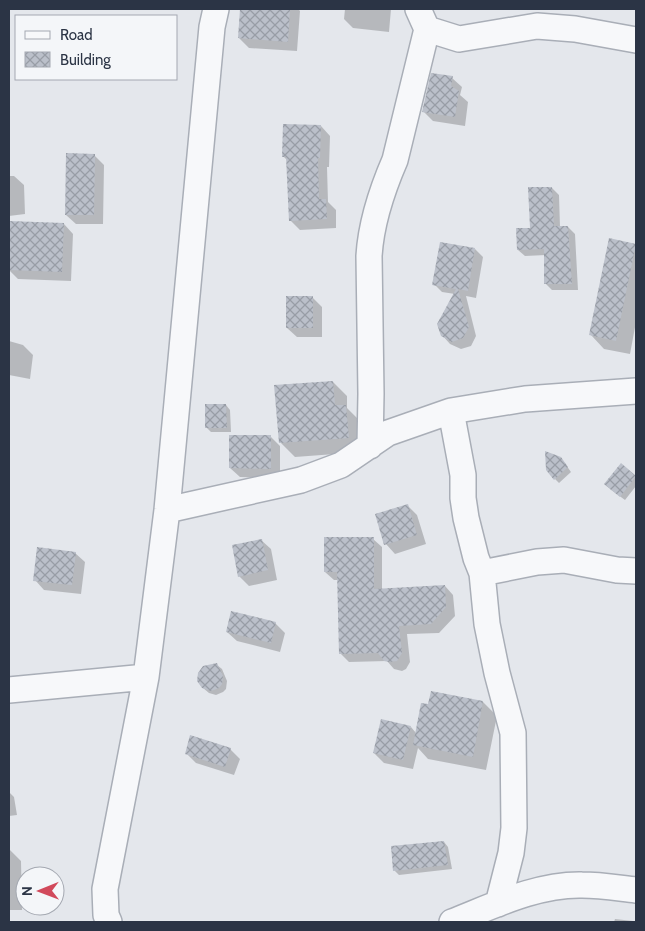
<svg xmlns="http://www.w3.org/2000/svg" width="645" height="931" font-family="Cabin,sans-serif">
	<defs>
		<pattern id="building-cross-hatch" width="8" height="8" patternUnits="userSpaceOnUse" patternTransform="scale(1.25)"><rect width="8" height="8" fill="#bbc0ca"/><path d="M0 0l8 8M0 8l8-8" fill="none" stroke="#989da6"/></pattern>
	</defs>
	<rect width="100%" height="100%" fill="#e4e7ec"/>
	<path fill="#0003" d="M 241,9 L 298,9 L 300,11 L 297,51 L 249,48 L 239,38 Z
		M 345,9 L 391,9 L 389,32 L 353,28 L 344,19 Z
		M 452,78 L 462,87 L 460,95 L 468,102 L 465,126 L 433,121 L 423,111 Z
		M 321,126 L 330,136 L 329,167 L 327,167 L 328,202 L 336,210 L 336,228 L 300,230 L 290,220 L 288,161 L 283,156 Z
		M 94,155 L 104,165 L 103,224 L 76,224 L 66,215 Z
		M 9,176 L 14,176 L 24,185 L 25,214 L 9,216 Z
		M 552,188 L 559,195 L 560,227 L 568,227 L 575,234 L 578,290 L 552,290 L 545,283 L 546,255 L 525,256 L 518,250 L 531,229 Z
		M 10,222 L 64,224 L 73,234 L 71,281 L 18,279 L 9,270 Z
		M 636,245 L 636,322 L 630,354 L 604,349 L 591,335 Z
		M 475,249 L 483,257 L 476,298 L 466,296 L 476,336 L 471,346 L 461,349 L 450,344 L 442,335 L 455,294 L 442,292 L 434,284 Z
		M 312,297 L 322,307 L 322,337 L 297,337 L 287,328 Z
		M 9,341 L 23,345 L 33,355 L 30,379 L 9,375 Z
		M 333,382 L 347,396 L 347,408 L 359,420 L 362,452 L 295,457 L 281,443 Z
		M 226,405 L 230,410 L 231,432 L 211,432 L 206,427 Z
		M 271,437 L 280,446 L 280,478 L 240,477 L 230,468 Z
		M 561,458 L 571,472 L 559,483 L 555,479 Z
		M 621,465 L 636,477 L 636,486 L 625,500 L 610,489 Z
		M 407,505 L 417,515 L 426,544 L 395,554 L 386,544 Z
		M 373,539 L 382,547 L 382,590 L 445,586 L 453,595 L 455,616 L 439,633 L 407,634 L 410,662 L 406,669 L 402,671 L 394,669 L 387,661 L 349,662 L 340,653 L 338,580 L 334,580 L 325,572 Z
		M 261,540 L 271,549 L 277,580 L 249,586 L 239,576 Z
		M 75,553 L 85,562 L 81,594 L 44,590 L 35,580 Z
		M 275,623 L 285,633 L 280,652 L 237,641 L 227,632 Z
		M 217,665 L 222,669 L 227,681 L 226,689 L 223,692 L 216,695 L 209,693 L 203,688 Z
		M 483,702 L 497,716 L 486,770 L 428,759 L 418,748 L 413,769 L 384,763 L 374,753 L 411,727 L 416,733 L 429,706 Z
		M 230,749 L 240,759 L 234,775 L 196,763 L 186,753 Z
		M 9,792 L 14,797 L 17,815 L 9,816 Z
		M 444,842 L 448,847 L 452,869 L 399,875 L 394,870 Z
		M 9,849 L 21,861 L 22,910 L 9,910 Z
		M 615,919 L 633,921 L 635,922 L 614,922 Z
		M 497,921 L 514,922 L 493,922 Z"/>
	<path fill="url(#building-cross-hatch)" d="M 240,9 L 290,9 L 288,42 L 238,38 Z
		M 431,73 L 453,76 L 451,86 L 459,91 L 455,117 L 422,112 Z
		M 283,124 L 321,125 L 320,158 L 318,158 L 319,199 L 326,199 L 327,219 L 289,221 L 286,157 L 282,157 Z
		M 66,153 L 95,154 L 94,215 L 65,215 Z
		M 528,187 L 552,187 L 554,226 L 568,226 L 572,284 L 544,284 L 544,249 L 517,250 L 516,228 L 530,228 Z
		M 9,221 L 64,223 L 62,272 L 9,270 Z
		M 609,238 L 636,244 L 616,341 L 589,335 Z
		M 440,242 L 475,248 L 468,291 L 458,289 L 469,327 L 463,338 L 452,342 L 441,336 L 437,324 L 456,289 L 432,285 Z
		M 286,296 L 313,296 L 313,328 L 286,328 Z
		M 333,381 L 335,405 L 346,405 L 349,438 L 279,443 L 274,385 Z
		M 205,404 L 226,404 L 227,428 L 205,428 Z
		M 229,435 L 271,435 L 271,469 L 229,468 Z
		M 545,451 L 561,457 L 568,467 L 554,480 L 546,470 Z
		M 621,463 L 636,476 L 620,497 L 604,484 Z
		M 408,504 L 417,535 L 384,545 L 375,514 Z
		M 324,537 L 374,537 L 374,589 L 445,585 L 446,607 L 431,624 L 399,626 L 402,653 L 397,661 L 389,662 L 384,661 L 378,653 L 339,654 L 337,572 L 324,572 Z
		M 262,539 L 268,570 L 238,577 L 232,545 Z
		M 37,547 L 76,552 L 72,585 L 33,581 Z
		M 231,611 L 276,622 L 271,643 L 226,632 Z
		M 217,663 L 223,676 L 222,684 L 219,688 L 211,691 L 202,688 L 197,681 L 198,673 L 203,666 Z
		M 431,691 L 483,701 L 473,757 L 413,745 L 421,703 L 428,704 Z
		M 381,719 L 411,726 L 403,760 L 373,753 Z
		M 190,735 L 231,748 L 225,767 L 185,754 Z
		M 444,841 L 448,865 L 393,871 L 391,846 Z"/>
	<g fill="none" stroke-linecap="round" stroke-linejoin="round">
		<defs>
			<path id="street" d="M 418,9 L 427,29 L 459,39 L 537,26 L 575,29 L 636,40
				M 451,411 L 463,475 L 463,498 L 466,518 L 476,558 L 482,573 L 487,624 L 497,673 L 513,733 L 514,828 L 511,853 L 498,904
				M 370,446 L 371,394 L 369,256 C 371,223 382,190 395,160 L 427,29
				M 167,510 L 301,480 L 341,465 L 388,433 L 451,411 L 525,399 L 636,391
				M 482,573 L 537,562 L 564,560 L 617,570 L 636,571
				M 9,690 L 146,677
				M 109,922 L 106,915 L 105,889 L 146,677 L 167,510 L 212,27 L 216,9
				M 452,922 C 493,906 537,884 582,885 C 600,885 618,888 636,890"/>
		</defs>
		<use href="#street" stroke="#a9aeb7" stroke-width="28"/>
		<use href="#street" stroke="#f7f8fa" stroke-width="25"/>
	</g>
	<rect width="645" height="931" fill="none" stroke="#2b3445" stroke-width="20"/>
	<rect x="15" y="15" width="162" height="65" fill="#f4f6f9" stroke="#a4a8b1"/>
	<rect x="25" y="31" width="25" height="8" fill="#f7f8fa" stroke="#a4a8b1"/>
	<text x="60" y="40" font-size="15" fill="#2b3445">Road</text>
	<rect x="25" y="52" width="25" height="15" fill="url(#building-cross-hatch)" stroke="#a4a8b1"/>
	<text x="60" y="65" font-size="15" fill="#2b3445">Building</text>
	<g transform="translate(40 891) rotate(269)"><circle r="24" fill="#f4f6f9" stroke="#a4a8b1"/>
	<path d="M0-4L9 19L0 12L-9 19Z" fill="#d1495b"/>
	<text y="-8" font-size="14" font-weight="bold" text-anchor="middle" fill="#2b3445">N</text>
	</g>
</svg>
